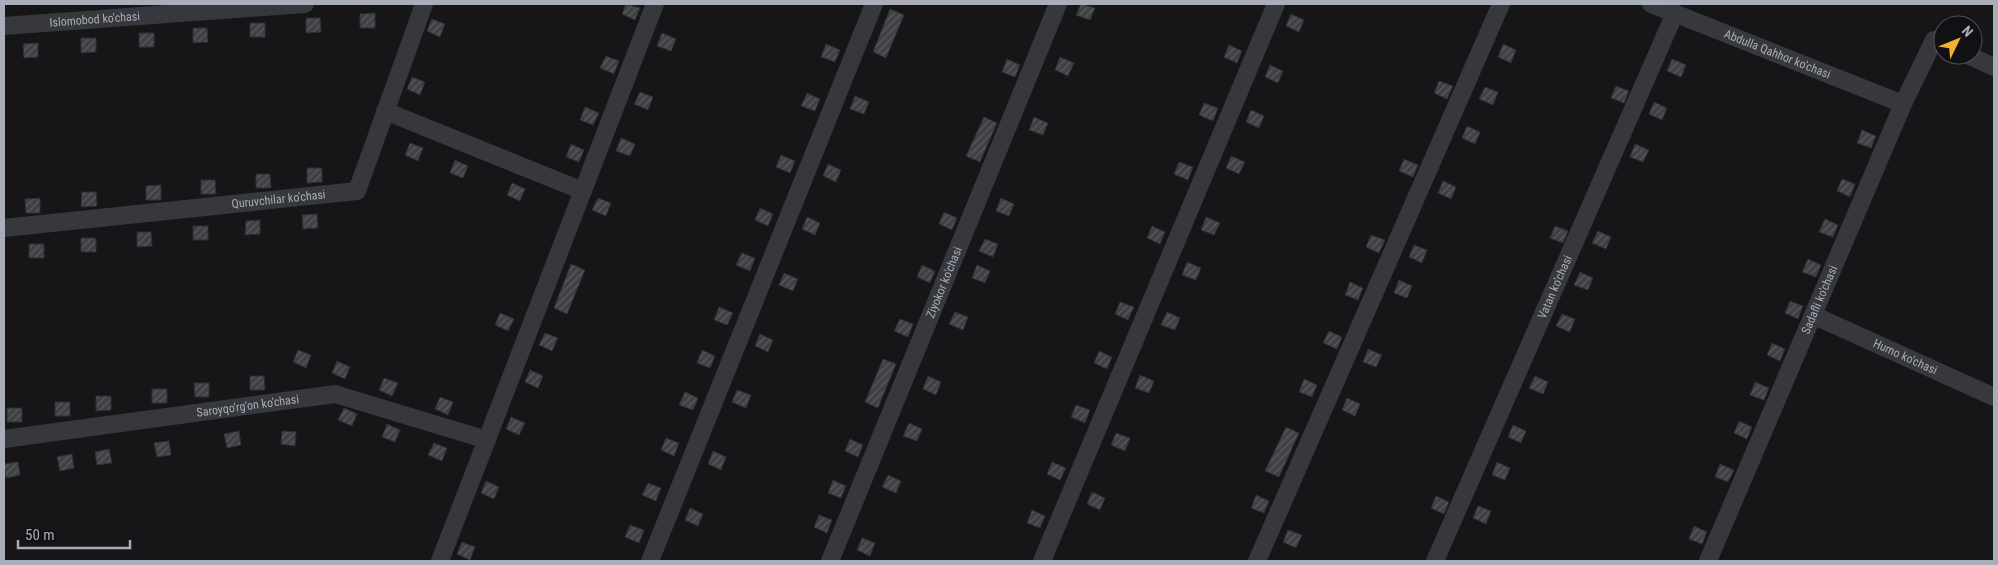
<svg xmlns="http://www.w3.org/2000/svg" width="1998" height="565" font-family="'Roboto Condensed',sans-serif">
	<defs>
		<pattern id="building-hatch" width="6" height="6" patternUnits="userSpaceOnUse" patternTransform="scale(1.25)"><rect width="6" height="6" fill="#404145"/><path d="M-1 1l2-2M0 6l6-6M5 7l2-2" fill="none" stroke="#595a5e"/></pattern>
	</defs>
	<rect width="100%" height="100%" fill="#161618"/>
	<path fill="url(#building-hatch)" stroke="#303034" d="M 626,4 L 640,8 L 635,20 L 622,14 Z
		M 1081,4 L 1095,8 L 1090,20 L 1076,15 Z
		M 890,9 L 904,15 L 886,58 L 873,52 Z
		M 375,13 L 375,28 L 360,28 L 360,14 Z
		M 1291,14 L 1304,20 L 1299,32 L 1286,26 Z
		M 306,18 L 320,18 L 321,32 L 306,33 Z
		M 432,19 L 445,24 L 440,37 L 427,31 Z
		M 250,23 L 265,23 L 265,37 L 250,37 Z
		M 193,28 L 207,28 L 208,42 L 193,43 Z
		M 139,33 L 154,33 L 154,47 L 139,47 Z
		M 662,33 L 676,39 L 671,51 L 657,46 Z
		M 81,38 L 96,38 L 96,52 L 81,53 Z
		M 38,43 L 38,57 L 24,58 L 23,44 Z
		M 826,44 L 840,50 L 835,62 L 821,57 Z
		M 1503,44 L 1516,50 L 1511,63 L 1498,57 Z
		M 1229,45 L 1242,51 L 1237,63 L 1224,57 Z
		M 606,56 L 619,61 L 614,74 L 600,68 Z
		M 1060,57 L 1074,63 L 1068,76 L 1055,70 Z
		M 1007,59 L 1020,65 L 1015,77 L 1002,72 Z
		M 1672,59 L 1686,65 L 1681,77 L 1667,71 Z
		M 1270,65 L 1283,71 L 1278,83 L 1265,77 Z
		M 412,77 L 425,82 L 420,95 L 407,89 Z
		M 1439,81 L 1453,86 L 1447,99 L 1434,93 Z
		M 1616,86 L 1629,91 L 1624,103 L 1611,98 Z
		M 1485,87 L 1498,92 L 1493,105 L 1479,99 Z
		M 640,92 L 653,97 L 648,110 L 634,104 Z
		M 807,93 L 820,99 L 815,111 L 801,106 Z
		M 855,96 L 869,102 L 864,114 L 850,109 Z
		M 1654,102 L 1667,108 L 1662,120 L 1649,114 Z
		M 1204,103 L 1218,108 L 1213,121 L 1199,115 Z
		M 585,107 L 599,113 L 593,125 L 580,120 Z
		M 1251,110 L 1264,116 L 1259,128 L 1246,122 Z
		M 984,117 L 997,123 L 980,162 L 966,156 Z
		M 1034,117 L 1048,123 L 1043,135 L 1029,130 Z
		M 1467,126 L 1480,132 L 1475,144 L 1462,138 Z
		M 1862,130 L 1876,136 L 1871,148 L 1857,143 Z
		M 621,138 L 635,144 L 630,156 L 616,151 Z
		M 410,143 L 423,148 L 418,161 L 405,155 Z
		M 571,144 L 584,150 L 579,162 L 566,157 Z
		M 1635,144 L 1649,150 L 1643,162 L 1630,157 Z
		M 781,155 L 795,161 L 790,173 L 776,167 Z
		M 1231,156 L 1245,162 L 1239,174 L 1226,168 Z
		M 1404,159 L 1418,165 L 1413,177 L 1399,171 Z
		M 455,160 L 468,166 L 463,178 L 450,173 Z
		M 1179,162 L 1193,167 L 1188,180 L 1174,174 Z
		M 828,164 L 841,170 L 836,182 L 823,176 Z
		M 307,168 L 322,168 L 322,182 L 307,183 Z
		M 256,174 L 270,174 L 271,188 L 256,188 Z
		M 1842,179 L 1855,184 L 1850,197 L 1837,191 Z
		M 201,180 L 215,180 L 216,194 L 201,194 Z
		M 1443,181 L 1456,187 L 1451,199 L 1438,193 Z
		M 512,183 L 525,189 L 520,201 L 507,195 Z
		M 161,185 L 161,200 L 146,200 L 146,186 Z
		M 82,192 L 96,192 L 97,206 L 81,207 Z
		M 40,198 L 40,213 L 26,213 L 25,199 Z
		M 598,198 L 611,203 L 606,216 L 592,210 Z
		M 1001,198 L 1014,204 L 1009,216 L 996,211 Z
		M 760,208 L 773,214 L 768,226 L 755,220 Z
		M 944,212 L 957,218 L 952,230 L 939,224 Z
		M 317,214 L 318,228 L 303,229 L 302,215 Z
		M 807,217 L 820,223 L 815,235 L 802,229 Z
		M 1206,217 L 1220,223 L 1214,235 L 1201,230 Z
		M 1825,219 L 1838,225 L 1833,237 L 1819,232 Z
		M 260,220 L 260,234 L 245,235 L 246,221 Z
		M 193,226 L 208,226 L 208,240 L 193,240 Z
		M 1152,226 L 1165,232 L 1160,244 L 1147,238 Z
		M 1555,226 L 1568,231 L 1563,243 L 1550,238 Z
		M 1598,231 L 1611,237 L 1606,249 L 1592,243 Z
		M 137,232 L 151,232 L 152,246 L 137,247 Z
		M 1371,235 L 1385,240 L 1379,253 L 1366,247 Z
		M 81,238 L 96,238 L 96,252 L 81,252 Z
		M 985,239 L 998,244 L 993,257 L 979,251 Z
		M 29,244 L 44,244 L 44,258 L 29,258 Z
		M 1414,245 L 1427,250 L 1422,263 L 1409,257 Z
		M 742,253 L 755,258 L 750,271 L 736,265 Z
		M 1808,259 L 1821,265 L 1816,277 L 1802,272 Z
		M 1187,262 L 1201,268 L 1196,280 L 1182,275 Z
		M 571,264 L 585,270 L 567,314 L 554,308 Z
		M 922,265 L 935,271 L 930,283 L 917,277 Z
		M 977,265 L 990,271 L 985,283 L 972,278 Z
		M 1580,272 L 1593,278 L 1588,290 L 1574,285 Z
		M 784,273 L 798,279 L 793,291 L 779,285 Z
		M 1399,280 L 1412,286 L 1407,298 L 1394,293 Z
		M 1350,282 L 1363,288 L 1358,300 L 1345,295 Z
		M 1790,301 L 1803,306 L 1798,319 L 1785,313 Z
		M 1120,302 L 1134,307 L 1128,320 L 1115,314 Z
		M 719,307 L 733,313 L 727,325 L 714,320 Z
		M 955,312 L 968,317 L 963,330 L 949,324 Z
		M 1167,312 L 1180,318 L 1175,330 L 1161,325 Z
		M 500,313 L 514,319 L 508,331 L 495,325 Z
		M 1562,314 L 1575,319 L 1570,332 L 1556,326 Z
		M 900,319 L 913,324 L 908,337 L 894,331 Z
		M 1329,331 L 1342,337 L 1337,349 L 1323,343 Z
		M 545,333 L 558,338 L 552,351 L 539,345 Z
		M 760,334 L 773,340 L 768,352 L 755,346 Z
		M 1772,343 L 1785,349 L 1780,361 L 1767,355 Z
		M 1368,349 L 1382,355 L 1376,367 L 1363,362 Z
		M 298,350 L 311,355 L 306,368 L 293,362 Z
		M 702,350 L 715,356 L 710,368 L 697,363 Z
		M 1099,351 L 1112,357 L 1107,369 L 1094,363 Z
		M 883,359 L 896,364 L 878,408 L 865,402 Z
		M 337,361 L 350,367 L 345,379 L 332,373 Z
		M 530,370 L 543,376 L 538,388 L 525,382 Z
		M 1140,375 L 1154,381 L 1149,393 L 1135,388 Z
		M 250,376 L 264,376 L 265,390 L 250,390 Z
		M 928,376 L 941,382 L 936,395 L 923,389 Z
		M 1535,376 L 1548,382 L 1543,394 L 1529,388 Z
		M 384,378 L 398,383 L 392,396 L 379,390 Z
		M 1304,379 L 1317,385 L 1312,397 L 1299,392 Z
		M 1755,382 L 1769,388 L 1764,400 L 1750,395 Z
		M 194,383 L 209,383 L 209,397 L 195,397 Z
		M 152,389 L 167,389 L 167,403 L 152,403 Z
		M 737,390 L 751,395 L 746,408 L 732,402 Z
		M 685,392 L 698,398 L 693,410 L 679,405 Z
		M 96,396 L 111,396 L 111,410 L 96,411 Z
		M 440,397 L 453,402 L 448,415 L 435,409 Z
		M 1347,398 L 1360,404 L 1355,416 L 1342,410 Z
		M 55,402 L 70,402 L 70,416 L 55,416 Z
		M 1076,405 L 1090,410 L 1085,423 L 1071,417 Z
		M 7,408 L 22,408 L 22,422 L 7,422 Z
		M 344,408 L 357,414 L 352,426 L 338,420 Z
		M 511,417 L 525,423 L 519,435 L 506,429 Z
		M 1739,421 L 1752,427 L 1747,439 L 1734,433 Z
		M 909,423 L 922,429 L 917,441 L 903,436 Z
		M 387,424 L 400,430 L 395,442 L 382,437 Z
		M 1513,425 L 1526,431 L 1521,443 L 1508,437 Z
		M 1286,427 L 1299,433 L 1279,477 L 1265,471 Z
		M 239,431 L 241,445 L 227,448 L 224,434 Z
		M 282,431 L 296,432 L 295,446 L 281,444 Z
		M 1116,433 L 1130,438 L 1125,451 L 1111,445 Z
		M 666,438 L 679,443 L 674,456 L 661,450 Z
		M 850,439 L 863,445 L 858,457 L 845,451 Z
		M 169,441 L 171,455 L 157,457 L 154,443 Z
		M 434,443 L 447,448 L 442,461 L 428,455 Z
		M 109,449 L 112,463 L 97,465 L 95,452 Z
		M 713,451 L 726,457 L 721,470 L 708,464 Z
		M 72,454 L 74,468 L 60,471 L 57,457 Z
		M 18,462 L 20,475 L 6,478 L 4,464 Z
		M 1052,462 L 1066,468 L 1060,480 L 1047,474 Z
		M 1497,462 L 1510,468 L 1505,480 L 1492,475 Z
		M 1720,464 L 1734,470 L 1728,482 L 1715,477 Z
		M 888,475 L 901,481 L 896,493 L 882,487 Z
		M 833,480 L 846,486 L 841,498 L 828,493 Z
		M 486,481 L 499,487 L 494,499 L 481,493 Z
		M 648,483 L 661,488 L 656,501 L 642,495 Z
		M 1092,492 L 1105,498 L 1100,510 L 1087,504 Z
		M 1256,495 L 1269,501 L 1264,513 L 1251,508 Z
		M 1436,496 L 1449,502 L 1444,514 L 1431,508 Z
		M 1478,506 L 1491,511 L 1486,524 L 1473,518 Z
		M 690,508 L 703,514 L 698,526 L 685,520 Z
		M 1032,510 L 1045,516 L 1040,528 L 1027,523 Z
		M 819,515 L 832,520 L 827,533 L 814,527 Z
		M 630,525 L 644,530 L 639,543 L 625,537 Z
		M 1694,526 L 1707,532 L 1702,544 L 1689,539 Z
		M 1288,530 L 1302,535 L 1296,548 L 1283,542 Z
		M 862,538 L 875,543 L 870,556 L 857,550 Z
		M 462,542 L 475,547 L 470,560 L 457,554 Z"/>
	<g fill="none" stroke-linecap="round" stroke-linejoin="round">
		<g stroke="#37383d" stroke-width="18">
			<path id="s1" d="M 1651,4 L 1903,104"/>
			<path id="s2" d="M 4,26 L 305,4"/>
			<path d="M 1968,55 L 1994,67"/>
			<path d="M 385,111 L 583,191"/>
			<path id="s3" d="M 4,228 L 357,191 L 424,4"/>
			<path id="s4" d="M 1815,316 L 1994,397"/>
			<path id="s5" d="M 4,439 L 335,394 L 487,440"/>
			<path d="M 440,561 L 655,4"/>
			<path d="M 650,561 L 874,4"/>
			<path id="s6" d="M 830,561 L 1058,4"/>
			<path d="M 1042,561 L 1276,4"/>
			<path d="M 1257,561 L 1501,4"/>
			<path id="s7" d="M 1435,561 L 1675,13"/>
			<path id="s8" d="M 1708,561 L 1903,104 L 1934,40 L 1943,44"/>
		</g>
	</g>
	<g text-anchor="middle" stroke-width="4" stroke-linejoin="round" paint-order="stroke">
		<g font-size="12" fill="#a8adb8" stroke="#111113">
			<text dy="4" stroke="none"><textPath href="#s2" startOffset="91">Islomobod ko'chasi</textPath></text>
			<text dy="4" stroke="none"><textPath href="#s1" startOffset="136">Abdulla Qahhor ko'chasi</textPath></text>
			<text dy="4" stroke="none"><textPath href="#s3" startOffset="276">Quruvchilar ko'chasi</textPath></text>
			<text dy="4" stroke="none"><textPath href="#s6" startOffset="301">Ziyokor ko'chasi</textPath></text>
			<text dy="4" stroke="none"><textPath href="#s7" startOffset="299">Vatan ko'chasi</textPath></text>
			<text dy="4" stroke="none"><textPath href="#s8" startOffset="284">Sadafli ko'chasi</textPath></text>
			<text dy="4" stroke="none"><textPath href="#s4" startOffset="99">Humo ko'chasi</textPath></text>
			<text dy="4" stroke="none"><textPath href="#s5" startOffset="246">Saroyqo'rg'on ko'chasi</textPath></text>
		</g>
	</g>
	<rect width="1998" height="565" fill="none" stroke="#a8adb8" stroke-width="10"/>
	<g transform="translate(1958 40) rotate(47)"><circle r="24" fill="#111113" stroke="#4d4f55"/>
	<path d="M0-4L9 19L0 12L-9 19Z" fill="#f2b134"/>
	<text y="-8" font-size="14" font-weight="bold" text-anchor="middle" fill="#a8adb8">N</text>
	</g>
	<path d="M18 540v8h112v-8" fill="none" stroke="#a8adb8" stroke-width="2.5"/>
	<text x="25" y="540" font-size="15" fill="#a8adb8" stroke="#111113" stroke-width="4" paint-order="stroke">50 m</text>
</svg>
